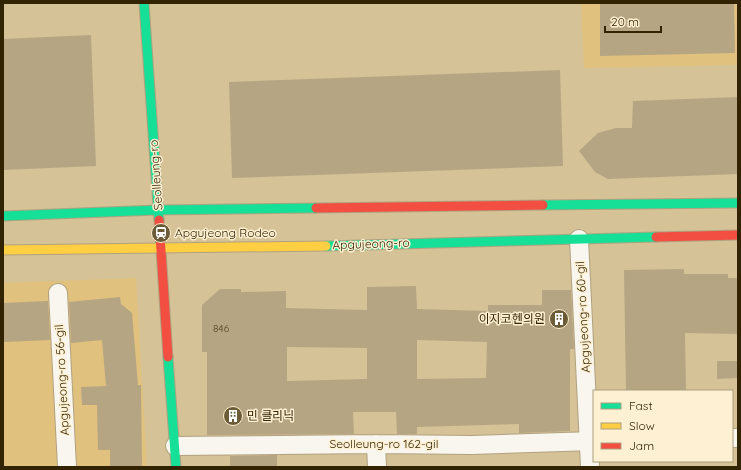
<svg xmlns="http://www.w3.org/2000/svg" width="741" height="470" font-family="Quicksand,'Noto Sans KR',sans-serif">
	<rect width="100%" height="100%" fill="#d5c297"/>
	<path fill="#e0c17d" d="M 581,3 L 738,3 L 738,65 L 584,68 Z
		M 136,278 L 147,467 L 3,467 L 3,283 Z"/>
	<path fill="#b5a583" fill-rule="evenodd" d="M 600,3 L 734,3 L 735,53 L 600,56 Z
		M 91,35 L 96,166 L 3,170 L 3,39 Z
		M 560,70 L 563,166 L 232,178 L 229,82 Z
		M 738,97 L 738,174 L 608,179 L 595,172 L 579,151 L 598,133 L 616,128 L 632,128 L 633,101 Z
		M 684,269 L 684,274 L 728,274 L 728,278 L 738,278 L 738,334 L 685,333 L 686,391 L 626,391 L 624,270 Z
		M 416,286 L 417,309 L 488,311 L 488,305 L 542,305 L 542,290 L 571,290 L 574,349 L 570,349 L 570,431 L 519,433 L 519,424 L 417,427 L 417,434 L 397,434 L 396,412 L 353,412 L 354,434 L 207,435 L 207,352 L 202,352 L 202,305 L 220,289 L 241,289 L 241,292 L 286,291 L 286,308 L 367,310 L 367,287 ZM 417,340 L 487,342 L 486,378 L 417,379 ZM 287,347 L 367,348 L 367,379 L 287,381 Z
		M 120,297 L 121,304 L 132,313 L 138,385 L 141,385 L 142,467 L 110,467 L 110,450 L 98,450 L 97,405 L 82,405 L 81,387 L 106,386 L 102,340 L 71,343 L 69,302 Z
		M 48,301 L 50,340 L 3,342 L 3,303 Z
		M 717,361 L 738,361 L 738,378 L 717,379 Z
		M 277,455 L 277,467 L 230,467 L 230,456 Z"/>
	<g fill="none" stroke-linecap="round" stroke-linejoin="round">
		<defs>
			<path id="street" d="M 579,239 L 590,467
				M 58,293 L 67,467
				M 732,438 L 738,438
				M 376,444 L 377,467
				M 175,446 L 376,444 L 472,445 L 594,441"/>
			<path id="fast" d="M 144,3 L 159,220
				M 543,205 L 738,203
				M 3,216 L 158,210 L 316,208
				M 326,246 L 656,237
				M 168,357 L 176,467"/>
			<path id="slow" d="M 3,250 L 326,246"/>
			<path id="jam" d="M 316,208 L 543,205
				M 159,220 L 168,357
				M 656,237 L 738,235"/>
		</defs>
		<use href="#street" stroke="#b1a27f" stroke-width="20"/>
		<use href="#fast" stroke="#b1a27f" stroke-width="11"/>
		<use href="#slow" stroke="#b1a27f" stroke-width="11"/>
		<use href="#jam" stroke="#b1a27f" stroke-width="11"/>
		<use href="#street" stroke="#f9f6ef" stroke-width="18"/>
		<use href="#fast" stroke="#16e098" stroke-width="9"/>
		<use href="#slow" stroke="#ffcf43" stroke-width="9"/>
		<use href="#jam" stroke="#f24e42" stroke-width="9"/>
	</g>
	<defs>
		<symbol id="station-disc" viewBox="-11 -11 22 22"><circle r="9.5" fill="#6b5b36" stroke="#fef0d2"/><path d="M-3-6H3Q5-6 5-4V2Q5 4 3 4L4.5 6H3L1.5 4h-3L-3 6H-4.5L-3 4Q-5 4-5 2V-4Q-5-6-3-6ZM-3.5-4v3h7v-3ZM-3.5 1v1.5H-2V1ZM2 1v1.5H3.5V1Z" fill="#fff"/></symbol>
		<symbol id="building-disc" viewBox="-11 -11 22 22"><circle r="9.5" fill="#6b5b36" stroke="#fef0d2"/><path d="M-4-6H4V6H1V3H-1V6H-4ZM-2.5-4.3h1.7v1.8h-1.7ZM.8-4.3h1.7v1.8H.8ZM-2.5-1h1.7V.8h-1.7ZM.8-1h1.7V.8H.8Z" fill="#fff"/></symbol>
	</defs>
	<g fill-rule="evenodd">
		<use href="#station-disc" x="150" y="222" width="22" height="22"/>
		<use href="#building-disc" x="548" y="308" width="22" height="22"/>
		<use href="#building-disc" x="222" y="405" width="22" height="22"/>
	</g>
	<g text-anchor="middle" stroke-width="3" stroke-linejoin="round" paint-order="stroke">
		<g font-size="10" fill="#534422">
			<text x="221" y="332">846</text>
		</g>
		<g font-size="12" fill="#322402" stroke="#fef0d2">
			<text transform="translate(156 175) rotate(-94)" y="4">Seolleung-ro</text>
			<text transform="translate(371 244) rotate(-2)" y="4">Apgujeong-ro</text>
			<text transform="translate(583 317) rotate(-93)" y="4">Apgujeong-ro 60-gil</text>
			<text transform="translate(62 380) rotate(-93)" y="4">Apgujeong-ro 56-gil</text>
			<text x="384" y="448">Seolleung-ro 162-gil</text>
		</g>
		<g font-size="12" fill="#322402" stroke="#fef0d2" text-anchor="start">
			<text x="175" y="237">Apgujeong Rodeo</text>
			<text x="545" y="323" text-anchor="end">이지코헨의원</text>
			<text x="247" y="420">민 클리닉</text>
		</g>
	</g>
	<rect width="741" height="470" fill="none" stroke="#322402" stroke-width="8"/>
	<rect x="593" y="390" width="140" height="72" fill="#fef0d2" stroke="#ac9e7f"/>
	<rect x="601" y="403" width="20" height="6" fill="#16e098" stroke="#ac9e7f"/>
	<text x="629" y="410" font-size="12" fill="#322402">Fast</text>
	<rect x="601" y="423" width="20" height="6" fill="#ffcf43" stroke="#ac9e7f"/>
	<text x="629" y="430" font-size="12" fill="#322402">Slow</text>
	<rect x="601" y="443" width="20" height="6" fill="#f24e42" stroke="#ac9e7f"/>
	<text x="629" y="450" font-size="12" fill="#322402">Jam</text>
	<path d="M605 26v6h56v-6" fill="none" stroke="#322402" stroke-width="2"/>
	<text x="611" y="26" font-size="12" fill="#322402" stroke="#fef0d2" stroke-width="3" paint-order="stroke">20 m</text>
</svg>
